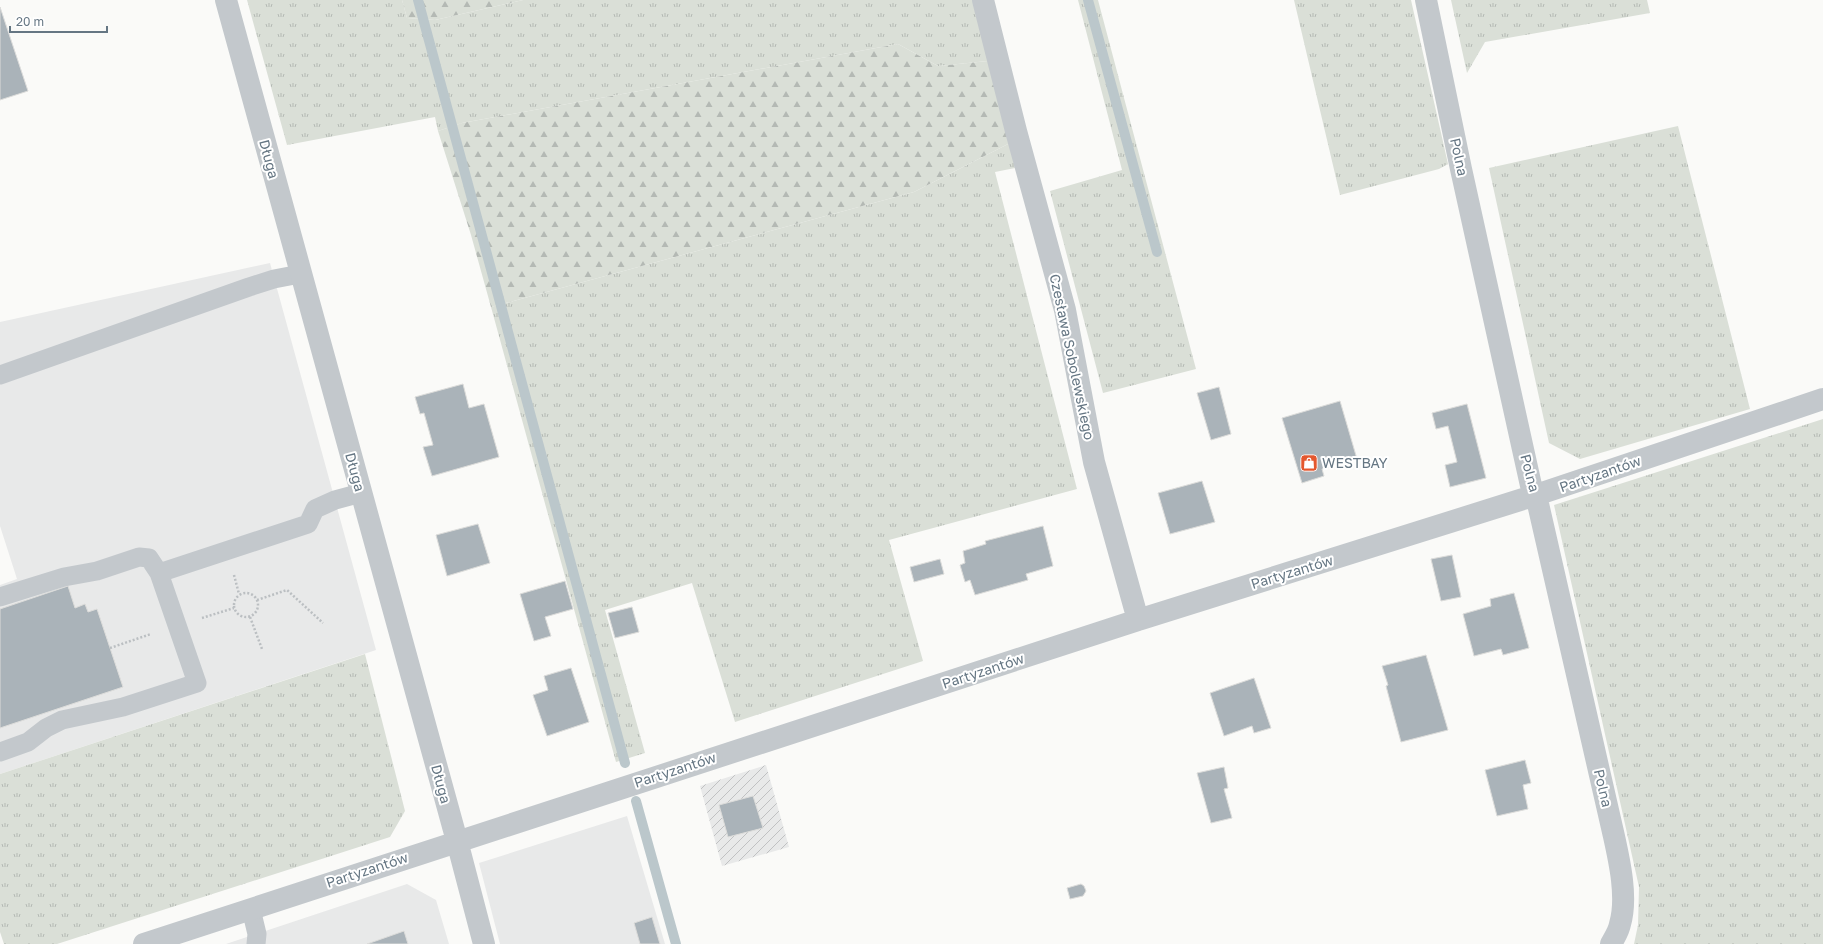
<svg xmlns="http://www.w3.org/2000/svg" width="1823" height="944" font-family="'Golos Text',sans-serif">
	<defs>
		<pattern id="industrial-furrows" width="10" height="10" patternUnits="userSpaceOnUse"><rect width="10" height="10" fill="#e8e9e9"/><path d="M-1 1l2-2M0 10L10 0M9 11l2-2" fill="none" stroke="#c0c1c2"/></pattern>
		<pattern id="grass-tufts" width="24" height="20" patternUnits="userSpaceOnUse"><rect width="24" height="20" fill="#dadfd7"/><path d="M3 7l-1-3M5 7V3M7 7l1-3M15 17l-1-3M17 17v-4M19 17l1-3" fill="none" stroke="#b4b9b4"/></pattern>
		<pattern id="forest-firs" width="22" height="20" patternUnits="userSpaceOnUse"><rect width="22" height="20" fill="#dadfd7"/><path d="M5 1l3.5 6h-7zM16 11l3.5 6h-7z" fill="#b4b9b4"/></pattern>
	</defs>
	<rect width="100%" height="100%" fill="#fafaf8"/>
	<path fill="#e8e9e9" d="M 270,263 L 376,650 L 0,774 L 0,585 L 17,579 L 0,526 L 0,322 Z
		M 627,816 L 665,944 L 500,944 L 479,863 Z
		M 407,884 L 436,900 L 449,944 L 226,944 Z"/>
	<path fill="url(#industrial-furrows)" d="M 766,765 L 789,847 L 722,866 L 700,786 Z"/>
	<path fill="url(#grass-tufts)" d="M 247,0 L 402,0 L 407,18 L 435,20 L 523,0 L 974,0 L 988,61 L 938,66 L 898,44 L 462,123 L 438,131 L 435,117 L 287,145 Z
		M 1078,0 L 1098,0 L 1196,369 L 1103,393 L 1050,191 L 1122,170 Z
		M 1294,0 L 1411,0 L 1448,164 L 1439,169 L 1340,195 Z
		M 1451,0 L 1647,0 L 1650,13 L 1485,42 L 1467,73 Z
		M 1678,126 L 1750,409 L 1580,459 L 1549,443 L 1489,168 Z
		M 1010,143 L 1015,168 L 995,172 L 1077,489 L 889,540 L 923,661 L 735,722 L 692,583 L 605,610 L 645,753 L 616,762 L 491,307 L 914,192 Z
		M 1823,419 L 1823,944 L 1634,944 L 1638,925 L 1639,887 L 1554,505 Z
		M 365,654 L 405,811 L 390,837 L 57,944 L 4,944 L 0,932 L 0,774 Z"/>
	<path fill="url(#forest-firs)" d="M 402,0 L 523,0 L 435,20 L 407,18 Z
		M 898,44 L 938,66 L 988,61 L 1010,143 L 914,192 L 491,307 L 471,235 L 438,131 L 462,123 Z"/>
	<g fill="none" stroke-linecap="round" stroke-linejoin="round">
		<path stroke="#bbc7cb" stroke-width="10" d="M 418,0 L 625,763
			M 1088,0 L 1157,252
			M 636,801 L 676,944"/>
	</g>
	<path fill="#aab3b9" stroke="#dcdcda" d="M 0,7 L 28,91 L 0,100 Z
		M 463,384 L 469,408 L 484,404 L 499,457 L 432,476 L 423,447 L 433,445 L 424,413 L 420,414 L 415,397 Z
		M 1219,387 L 1231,434 L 1211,440 L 1197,393 Z
		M 1340,401 L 1357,459 L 1322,469 L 1324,476 L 1302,483 L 1282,418 Z
		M 1467,404 L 1486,478 L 1450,487 L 1445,465 L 1457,462 L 1448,426 L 1436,429 L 1432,413 Z
		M 1202,481 L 1215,522 L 1170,534 L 1158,493 Z
		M 478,524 L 490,563 L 447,576 L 436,535 Z
		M 1043,526 L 1053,566 L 1026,574 L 1028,580 L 975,595 L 970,580 L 965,582 L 960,565 L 965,563 L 963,551 L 986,544 L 985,541 Z
		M 1452,555 L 1461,597 L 1441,601 L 1431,559 Z
		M 940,559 L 944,574 L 914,582 L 910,567 Z
		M 565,581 L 573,609 L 545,617 L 551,636 L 534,641 L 520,594 Z
		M 68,586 L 75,608 L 85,604 L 88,612 L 97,609 L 123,687 L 0,728 L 0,609 Z
		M 1514,593 L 1529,648 L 1503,655 L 1501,649 L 1474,656 L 1463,614 L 1491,606 L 1490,599 Z
		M 632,607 L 639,632 L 615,638 L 608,613 Z
		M 1426,655 L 1448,730 L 1401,742 L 1386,686 L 1388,685 L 1382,666 Z
		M 571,668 L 589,722 L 547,736 L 533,695 L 548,690 L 544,676 Z
		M 1254,678 L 1271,728 L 1254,733 L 1252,726 L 1224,736 L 1210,693 Z
		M 1525,760 L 1531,783 L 1523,785 L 1528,809 L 1497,816 L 1485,770 Z
		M 1224,767 L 1228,788 L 1224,789 L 1232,818 L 1211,823 L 1197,773 Z
		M 753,796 L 763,828 L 728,837 L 719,805 Z
		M 1081,884 L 1084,886 L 1086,891 L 1083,896 L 1070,899 L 1067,888 Z
		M 652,917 L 660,944 L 640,944 L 634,923 Z
		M 404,931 L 408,944 L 367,944 Z"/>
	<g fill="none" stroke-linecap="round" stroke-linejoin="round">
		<path stroke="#bbbfc2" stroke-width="2.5" stroke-dasharray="2 2" stroke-linecap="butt" d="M 234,575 L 239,594
			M234 605a12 12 0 1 1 24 0a12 12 0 1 1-24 0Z
			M 257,600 L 287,590 L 323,623
			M 250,617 L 262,649
			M 202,618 L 234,608
			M 110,648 L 151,634"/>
		<path stroke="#c3c8cc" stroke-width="19" d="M 0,375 L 249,287 L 274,279 L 300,274
			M 159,573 L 308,524 L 315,509 L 335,500 L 361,493
			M 0,597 L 64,577 L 97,571 L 139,557 L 149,558 L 159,573 L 197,683 L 123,707 L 62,720 L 46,728 L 28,742 L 0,752
			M 251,909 L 257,934 L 256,944"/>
		<path stroke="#c3c8cc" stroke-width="22" d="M 226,0 L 457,841 L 484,944
			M 983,0 L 1016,131 L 1065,310 L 1094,462 L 1138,620
			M 1426,0 L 1461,169 L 1532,490 L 1536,495 L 1613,832 C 1619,859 1628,897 1620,924 C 1619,931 1614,938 1611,944
			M 144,944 L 1138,620 L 1536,495 L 1823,399"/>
	</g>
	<defs>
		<symbol id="shop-square" viewBox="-11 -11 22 22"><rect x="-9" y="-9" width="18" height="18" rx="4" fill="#e4572e" stroke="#fff"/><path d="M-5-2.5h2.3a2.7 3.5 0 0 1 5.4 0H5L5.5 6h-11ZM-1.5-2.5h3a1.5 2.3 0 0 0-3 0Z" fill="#fff"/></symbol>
	</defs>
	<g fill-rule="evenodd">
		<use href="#shop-square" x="1299" y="453" width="20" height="20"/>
	</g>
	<g text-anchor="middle" stroke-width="4" stroke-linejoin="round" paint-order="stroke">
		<g font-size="14" fill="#657683" stroke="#fff">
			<text transform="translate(1459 157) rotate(78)" y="5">Polna</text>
			<text transform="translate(269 159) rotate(75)" y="5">Długa</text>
			<text transform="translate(1072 357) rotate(78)" y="5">Czesława Sobolewskiego</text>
			<text transform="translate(355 472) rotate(75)" y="5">Długa</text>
			<text transform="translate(1530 473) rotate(75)" y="5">Polna</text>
			<text transform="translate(1600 474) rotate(-19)" y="5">Partyzantów</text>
			<text transform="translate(1292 572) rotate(-17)" y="5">Partyzantów</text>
			<text transform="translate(983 671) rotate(-18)" y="5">Partyzantów</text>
			<text transform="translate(675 770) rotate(-18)" y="5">Partyzantów</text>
			<text transform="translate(441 784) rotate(75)" y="5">Długa</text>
			<text transform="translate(1603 788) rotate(77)" y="5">Polna</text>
			<text transform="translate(367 870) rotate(-18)" y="5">Partyzantów</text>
		</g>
		<g font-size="14" fill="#657683" stroke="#fff" text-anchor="start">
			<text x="1322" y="468">WESTBAY</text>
		</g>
	</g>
	<path d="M10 26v6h97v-6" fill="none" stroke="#657683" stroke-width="2"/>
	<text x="16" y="26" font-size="12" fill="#657683" stroke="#ffffff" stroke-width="3" paint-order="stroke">20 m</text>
</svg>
